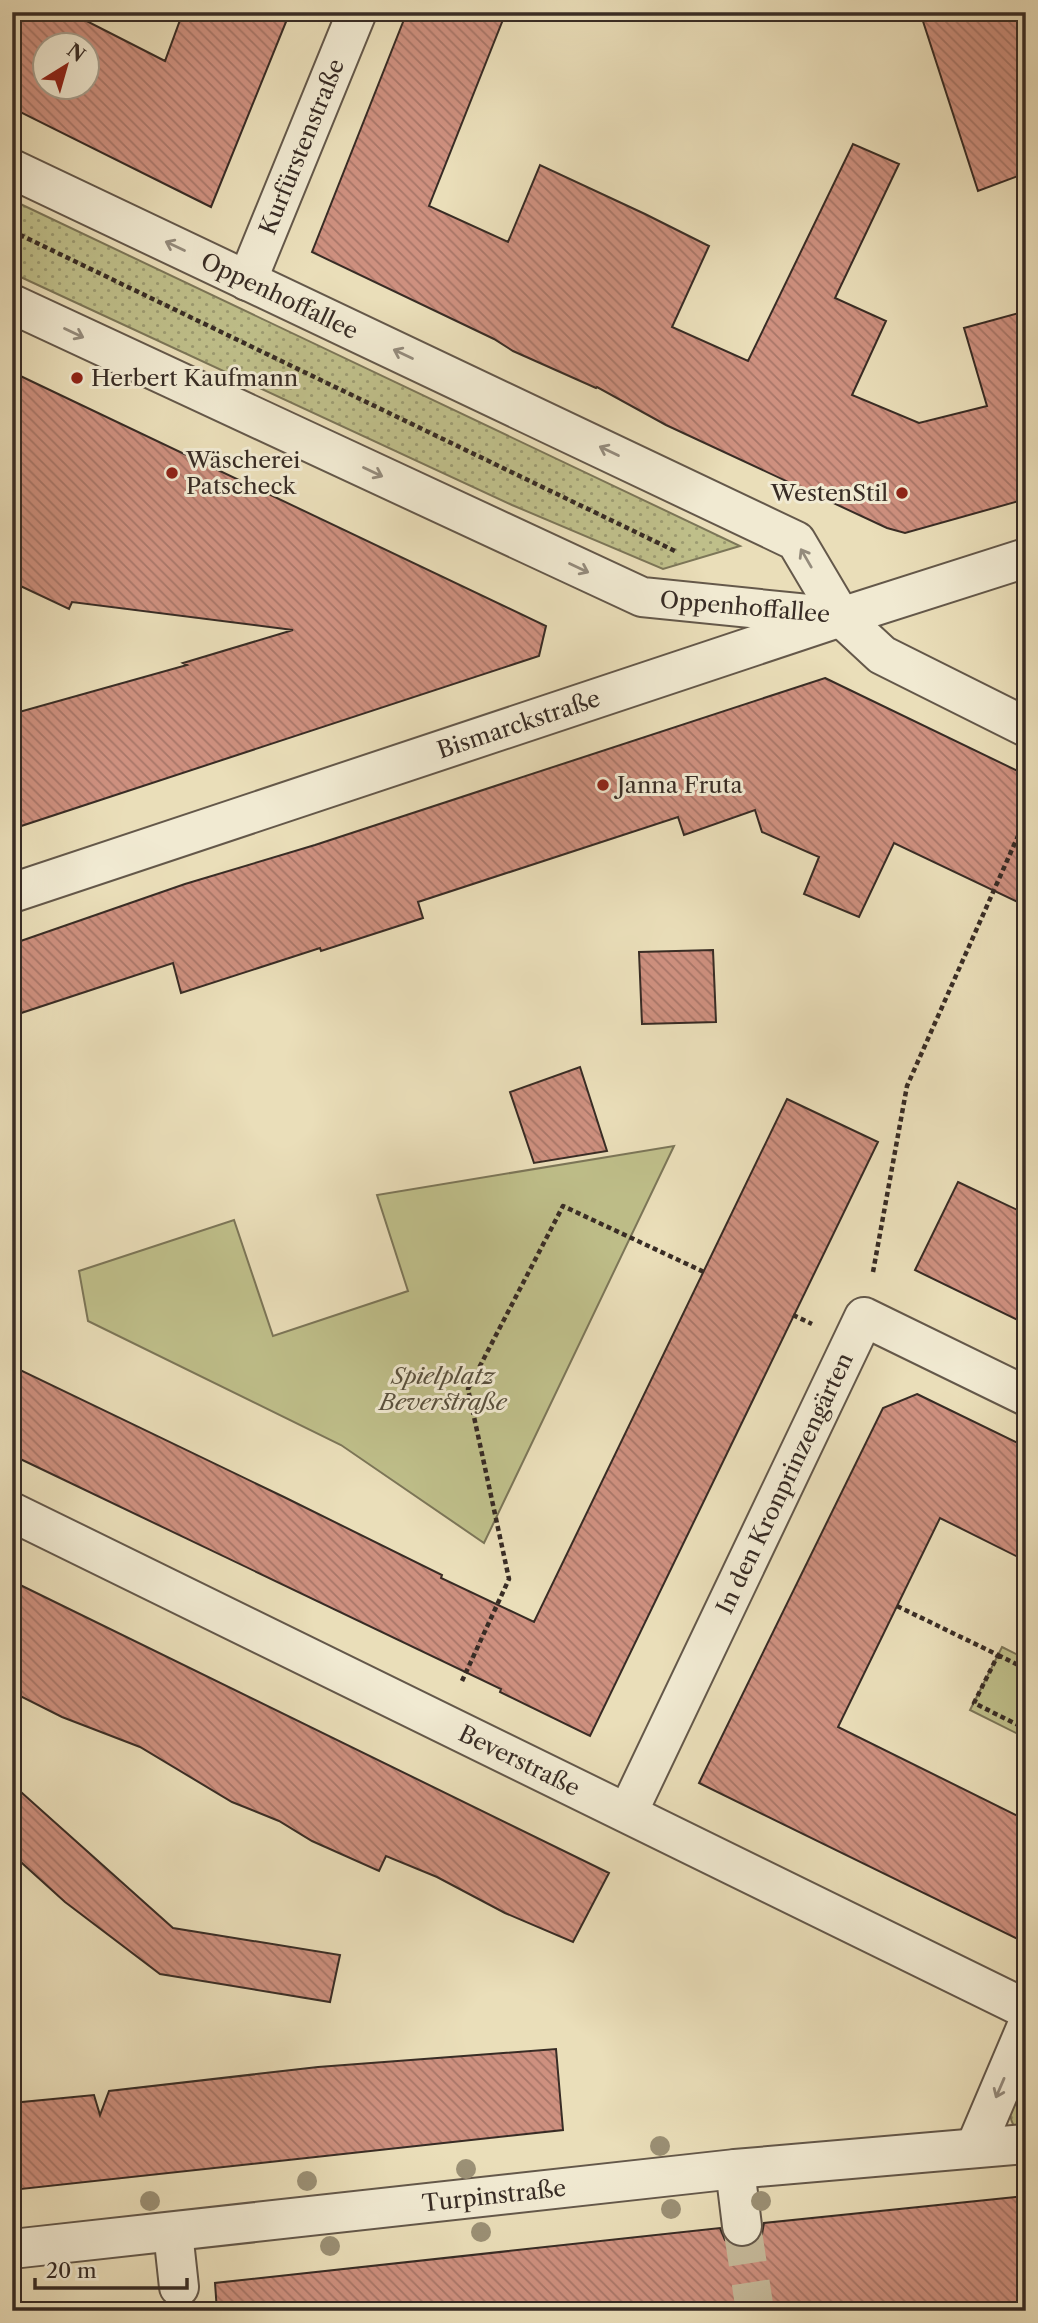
<svg xmlns="http://www.w3.org/2000/svg" width="1038" height="2323" font-family="'Libre Caslon Text',serif">
	<defs>
		<pattern id="grass-dots" width="8" height="8" patternUnits="userSpaceOnUse" patternTransform="scale(1.75)"><rect width="8" height="8" fill="#bfbf8a"/><path d="M2 2h.1M6 6h.1" fill="none" stroke="#9c9b71" stroke-width="1.8" stroke-linecap="round"/></pattern>
		<pattern id="building-back-hatch" width="6" height="6" patternUnits="userSpaceOnUse" patternTransform="scale(1.75)"><rect width="6" height="6" fill="#ce907f"/><path d="M-1 5l2 2M0 0l6 6M5-1l2 2" fill="none" stroke="#a87668"/></pattern>
	</defs>
	<rect width="100%" height="100%" fill="#eadeb9"/>
	<filter id="stains"><feTurbulence type="fractalNoise" baseFrequency=".00286" numOctaves="4"/><feColorMatrix values="0 0 0 0 .2 0 0 0 0 .09 0 0 0 0 .02 0 0 0 .5 -.17"/></filter>
	<radialGradient id="worn" r=".72"><stop offset=".6" stop-color="#630" stop-opacity="0"/><stop offset="1" stop-color="#630" stop-opacity=".3"/></radialGradient>
	<path fill="url(#grass-dots)" stroke="#7c7658" stroke-width="2" d="M 12,200 L 740,546 L 663,569 L 512,505 L 12,273 Z
		M 1026,2083 L 1026,2133 C 1015,2130 1011,2124 1010,2113 Z"/>
	<path fill="#bfbf8a" stroke="#7c7658" stroke-width="2" d="M 674,1146 L 484,1543 L 341,1445 L 88,1321 L 79,1271 L 234,1220 L 273,1336 L 408,1291 L 377,1195 Z
		M 1002,1647 L 1026,1659 L 1026,1738 L 970,1710 Z"/>
	<path fill="url(#building-back-hatch)" stroke="#382c25" stroke-width="2" fill-rule="evenodd" d="M 12,12 L 69,12 L 165,61 L 183,12 L 290,12 L 211,207 L 12,108 ZM 46,46 L 88,46 L 88,88 L 46,88 Z
		M 407,12 L 506,12 L 429,206 L 508,242 L 540,165 L 645,214 L 709,246 L 672,327 L 748,361 L 853,144 L 899,164 L 835,298 L 886,321 L 852,395 L 919,423 L 987,406 L 964,328 L 1026,311 L 1026,499 L 905,533 L 887,528 L 666,425 L 597,387 L 596,388 L 513,351 L 494,339 L 312,252 Z
		M 920,12 L 1026,12 L 1026,173 L 978,191 Z
		M 12,372 L 546,626 L 539,656 L 12,829 L 12,714 L 187,665 L 183,663 L 293,630 L 72,602 L 69,609 L 12,582 Z
		M 825,678 L 1026,775 L 1026,906 L 894,843 L 859,917 L 804,894 L 819,857 L 762,832 L 755,810 L 684,835 L 678,817 L 418,902 L 423,918 L 321,951 L 320,948 L 181,993 L 173,963 L 12,1016 L 12,944 L 185,884 L 315,845 Z
		M 713,950 L 716,1022 L 642,1024 L 639,952 Z
		M 580,1067 L 607,1151 L 534,1163 L 510,1092 Z
		M 787,1099 L 878,1142 L 590,1736 L 500,1692 L 501,1689 L 12,1455 L 12,1366 L 284,1497 L 442,1575 L 441,1578 L 534,1622 Z
		M 958,1182 L 1026,1214 L 1026,1324 L 915,1270 Z
		M 917,1394 L 1026,1447 L 1026,1561 L 940,1518 L 838,1727 L 1026,1820 L 1026,1943 L 699,1783 L 883,1408 Z
		M 12,1581 L 609,1873 L 573,1942 L 505,1913 L 437,1877 L 386,1856 L 379,1871 L 312,1841 L 279,1821 L 232,1802 L 140,1747 L 62,1717 L 12,1692 Z
		M 12,1784 L 173,1928 L 340,1955 L 330,2002 L 160,1974 L 65,1902 L 12,1854 Z
		M 556,2049 L 563,2130 L 12,2190 L 12,2103 L 94,2095 L 100,2115 L 109,2091 L 318,2067 Z
		M 1026,2196 L 1026,2311 L 217,2311 L 215,2283 L 720,2228 L 725,2240 L 733,2246 L 744,2248 L 756,2243 L 762,2234 L 764,2223 Z"/>
	<g fill="none" stroke-linecap="round" stroke-linejoin="round">
		<path stroke="#c6ba9b" stroke-width="38" stroke-dasharray="38 19" stroke-linecap="butt" d="M 742,2226 L 755,2311"/>
		<defs>
			<g id="minor">
				<path id="s1" d="M 12,169 L 796,541 L 841,617 L 882,655 L 1026,727"/>
				<path id="s2" d="M 247,281 L 357,12"/>
				<path d="M 12,304 L 642,597 L 828,616"/>
				<path id="s3" d="M 12,893 L 841,617 L 1026,558"/>
				<path id="s4" d="M 12,1512 L 1026,2009"/>
				<path id="s5" d="M 628,1812 L 864,1317 L 1026,1396"/>
				<path d="M 975,2148 L 1026,2028"/>
				<path d="M 735,2169 L 742,2226"/>
				<path d="M 173,2232 L 179,2287"/>
				<path id="s6" d="M 12,2249 L 735,2169 L 1026,2144"/>
			</g>
		</defs>
		<use href="#minor" stroke="#64584a" stroke-width="42"/>
		<path stroke="#382c25" stroke-width="4.5" stroke-dasharray="5 3.5" stroke-linecap="butt" d="M 12,231 L 677,552
			M 873,1272 L 907,1086 L 1026,818
			M 793,1315 L 812,1324
			M 897,1606 L 998,1655 L 974,1703 L 1026,1729
			M 998,1655 L 1026,1669
			M 462,1681 L 509,1579 L 468,1389 L 563,1206 L 704,1272"/>
		<use href="#minor" stroke="#f1ead2" stroke-width="38"/>
	</g>
	<g fill="#9b9075">
		<circle cx="660" cy="2146" r="10"/>
		<circle cx="466" cy="2169" r="10"/>
		<circle cx="307" cy="2181" r="10"/>
		<circle cx="150" cy="2201" r="10"/>
		<circle cx="761" cy="2201" r="10"/>
		<circle cx="671" cy="2209" r="10"/>
		<circle cx="481" cy="2232" r="10"/>
		<circle cx="330" cy="2246" r="10"/>
	</g>
	<defs><path id="oneway-shaft" d="M-6 0H5M1.5-3L5.5 0L1.5 3" fill="none" stroke-width="1.6" stroke-linecap="round" stroke-linejoin="round" transform="scale(1.75)"/></defs>
	<g stroke="#948b7c">
		<use href="#oneway-shaft" transform="translate(175 246) rotate(-155)"/>
		<use href="#oneway-shaft" transform="translate(74 333) rotate(25)"/>
		<use href="#oneway-shaft" transform="translate(403 354) rotate(-155)"/>
		<use href="#oneway-shaft" transform="translate(609 451) rotate(-154)"/>
		<use href="#oneway-shaft" transform="translate(373 472) rotate(25)"/>
		<use href="#oneway-shaft" transform="translate(806 558) rotate(-120)"/>
		<use href="#oneway-shaft" transform="translate(579 568) rotate(25)"/>
		<use href="#oneway-shaft" transform="translate(1000 2088) rotate(113)"/>
	</g>
	<g fill="#8f2418" stroke="#f1ead2" stroke-width="2.5">
		<circle cx="77" cy="378" r="7"/>
		<circle cx="172" cy="473" r="7"/>
		<circle cx="902" cy="493" r="7"/>
		<circle cx="603" cy="785" r="7"/>
	</g>
	<g text-anchor="middle" stroke-width="6" stroke-linejoin="round" paint-order="stroke">
		<g font-size="23" fill="#382c25" stroke="#f1ead2">
			<text dy="8" stroke="none"><textPath href="#s2" startOffset="145">Kurfürstenstraße</textPath></text>
			<text dy="8" stroke="none"><textPath href="#s1" startOffset="296">Oppenhoffallee</textPath></text>
			<text transform="translate(745 607) rotate(5)" y="8">Oppenhoffallee</text>
			<text dy="8" stroke="none"><textPath href="#s3" startOffset="534">Bismarckstraße</textPath></text>
			<text dy="8" stroke="none"><textPath href="#s5" startOffset="364">In den Kronprinzengärten</textPath></text>
			<text dy="8" stroke="none"><textPath href="#s4" startOffset="565">Beverstraße</textPath></text>
			<text dy="8" stroke="none"><textPath href="#s6" startOffset="485">Turpinstraße</textPath></text>
		</g>
		<g font-size="23" fill="#382c25" stroke="#f1ead2" text-anchor="start">
			<text x="91" y="386">Herbert Kaufmann</text>
			<text x="186" y="468">Wäscherei<tspan x="186" dy="26">Patscheck</tspan></text>
			<text x="888" y="501" text-anchor="end">WestenStil</text>
			<text x="617" y="793">Janna Fruta</text>
		</g>
		<g font-size="23" font-style="italic" fill="#5a513e" stroke="#f1ead2">
			<text x="443" y="1384">Spielplatz<tspan x="443" dy="26">Beverstraße</tspan></text>
		</g>
	</g>
	<rect width="1038" height="2323" fill="none" stroke="#eadeb9" stroke-width="42"/>
	<rect x="14" y="14" width="1010" height="2295" fill="none" stroke="#382c25" stroke-width="3.5"/>
	<rect x="21" y="21" width="996" height="2281" fill="none" stroke="#382c25" stroke-width="2"/>
	<g transform="translate(66 66) rotate(37)"><circle r="33" fill="#f1ead2" stroke="#a79e8d" stroke-width="2"/>
	<path d="M0-5L12 26L0 18L-12 26Z" fill="#8f2418"/>
	<text y="-10" font-size="19" font-weight="bold" text-anchor="middle" fill="#382c25">N</text>
	</g>
	<path d="M35 2278v10h152v-10" fill="none" stroke="#382c25" stroke-width="3.5"/>
	<text x="46" y="2278" font-size="21" fill="#382c25" stroke="#f1ead2" stroke-width="5" paint-order="stroke">20 m</text>
	<rect width="100%" height="100%" filter="url(#stains)"/>
	<rect width="100%" height="100%" fill="url(#worn)"/>
</svg>
